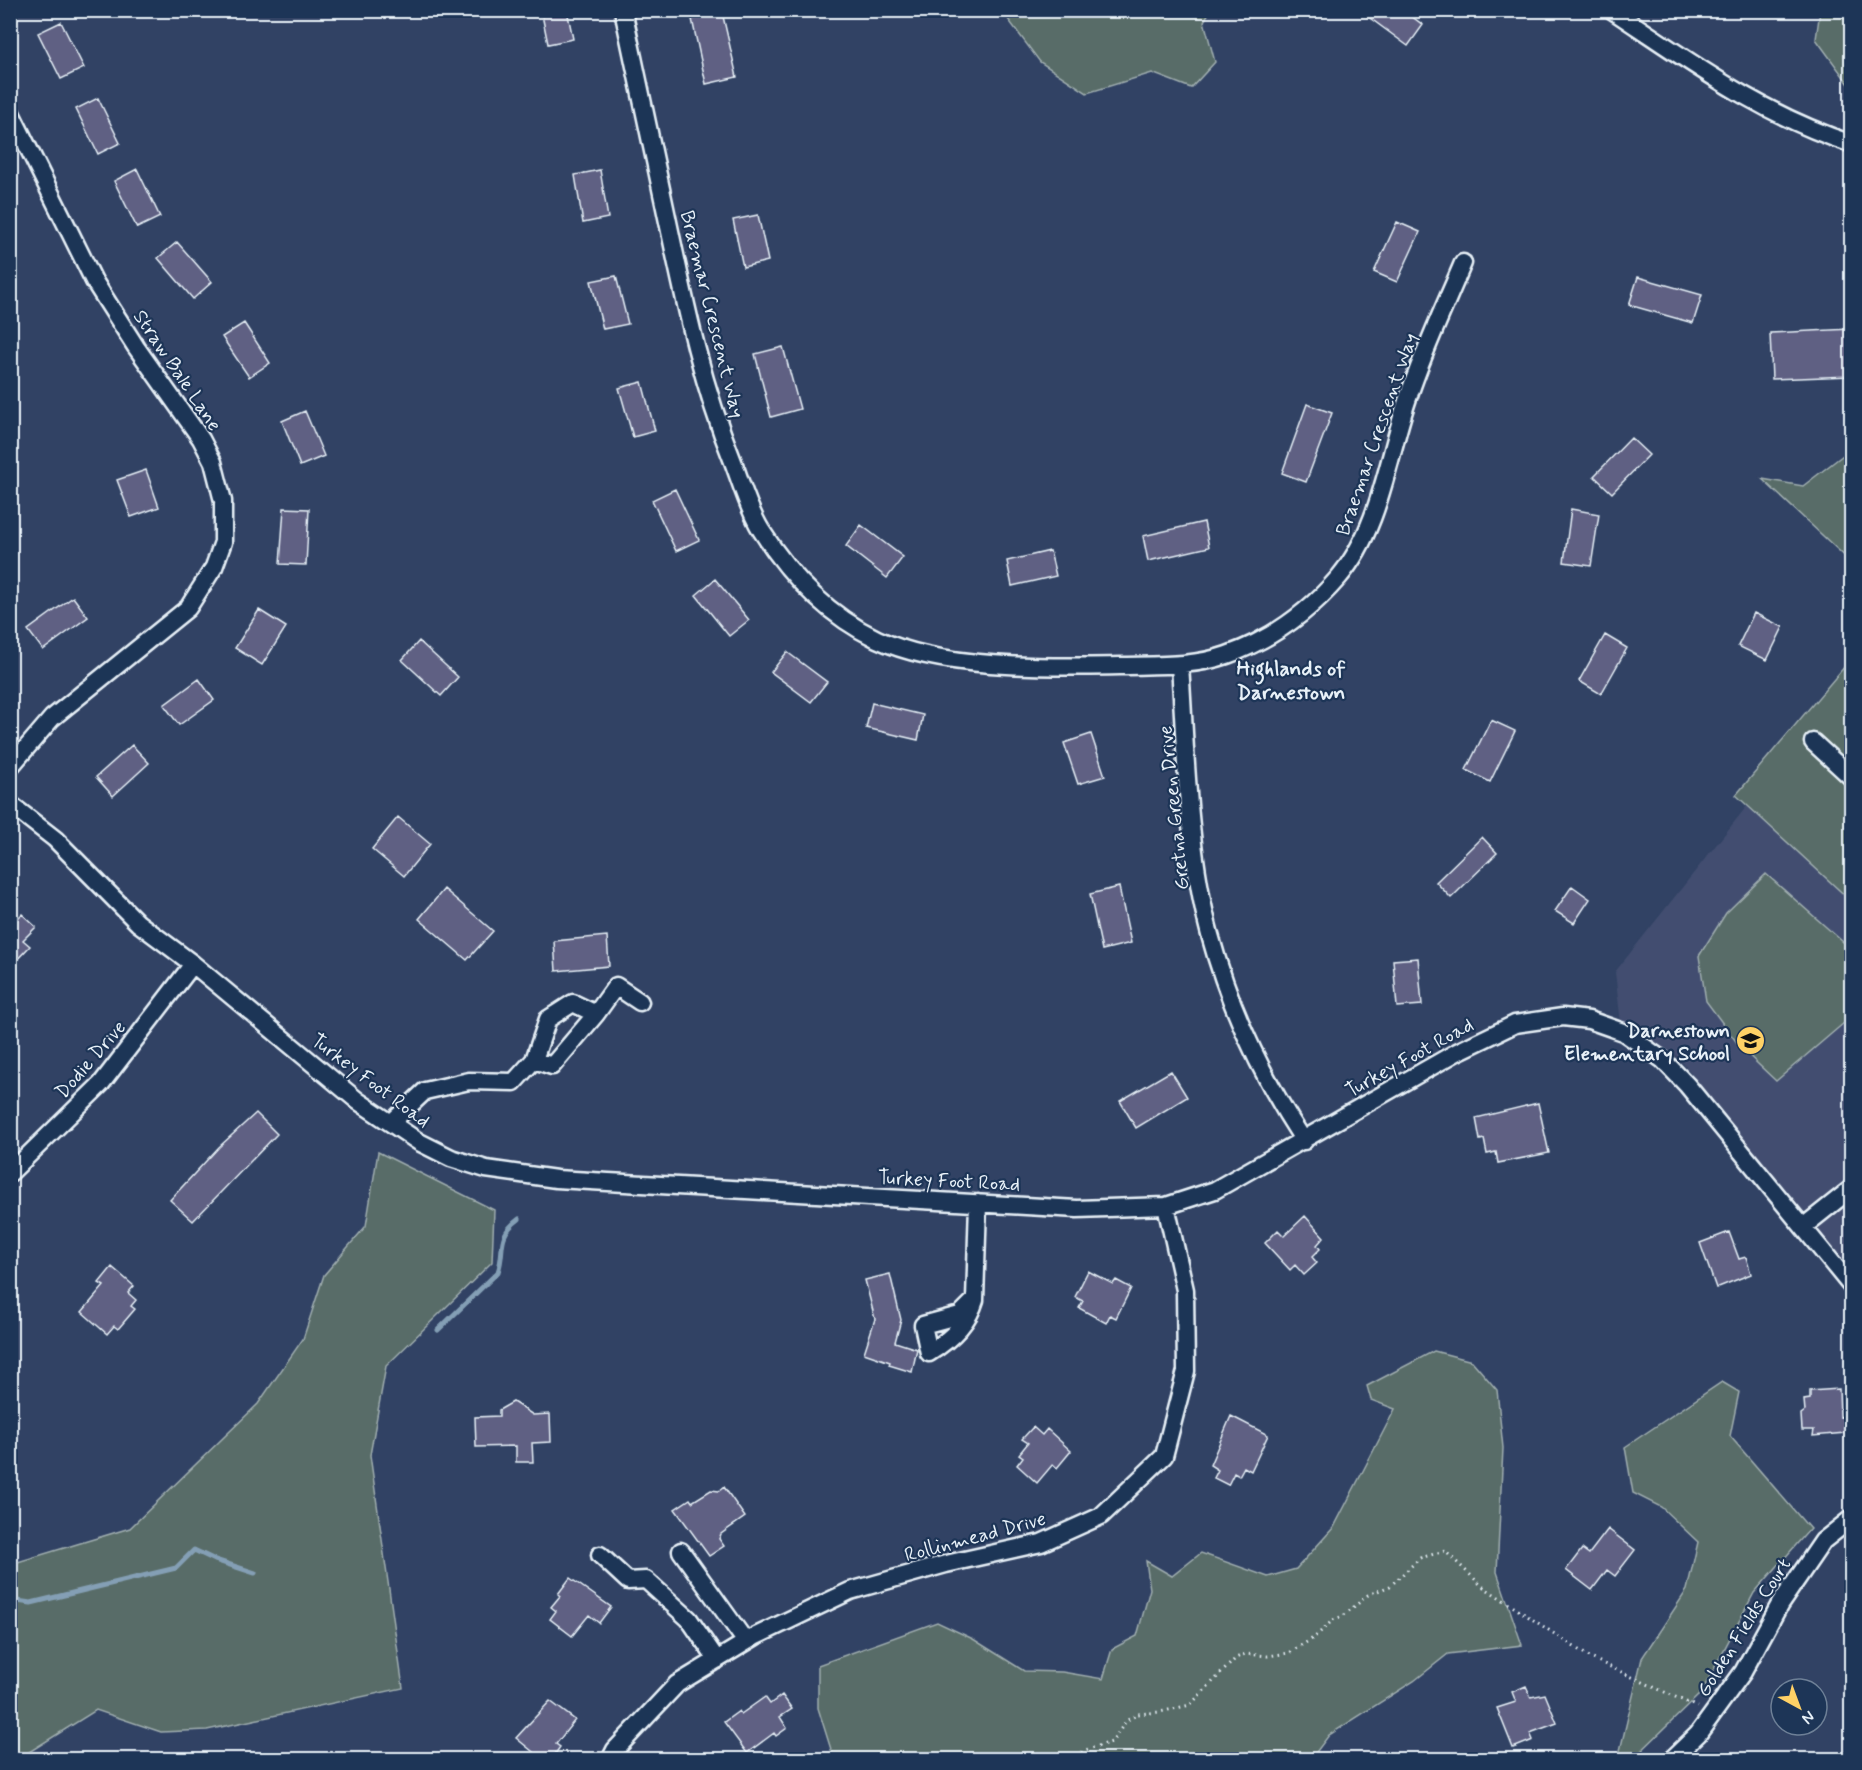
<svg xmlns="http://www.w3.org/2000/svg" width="1862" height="1770" font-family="Mynerve,sans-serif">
	<rect width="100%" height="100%" fill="#314264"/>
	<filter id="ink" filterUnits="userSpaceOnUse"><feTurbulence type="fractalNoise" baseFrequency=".0167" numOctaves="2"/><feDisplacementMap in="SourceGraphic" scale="12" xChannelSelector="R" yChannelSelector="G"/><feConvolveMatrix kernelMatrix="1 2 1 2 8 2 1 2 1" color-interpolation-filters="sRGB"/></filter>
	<g filter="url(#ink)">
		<path fill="#424e70" d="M 1747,806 L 1851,901 L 1851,1273 L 1679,1058 L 1621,1023 L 1615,972 Z"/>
		<path fill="#586c67" stroke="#a0aeb0" stroke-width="1.5" d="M 1002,11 L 1210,11 L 1204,21 L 1215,62 L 1191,88 L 1152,73 L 1087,93 L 1040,62 Z
			M 1820,11 L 1851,11 L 1851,87 L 1816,39 Z
			M 1851,449 L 1851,562 L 1762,479 L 1803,486 Z
			M 1851,659 L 1851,901 L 1736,795 Z
			M 1766,874 L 1851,949 L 1851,1017 L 1776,1081 L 1741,1048 L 1706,1001 L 1699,956 L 1726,913 Z
			M 378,1152 L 494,1210 L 492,1262 L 386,1366 L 370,1455 L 403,1688 L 207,1730 L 161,1732 L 96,1710 L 18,1759 L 11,1759 L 11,1564 L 130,1528 L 258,1404 L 303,1339 L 324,1275 L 366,1226 Z
			M 1434,1351 L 1472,1361 L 1497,1390 L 1503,1448 L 1497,1572 L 1522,1645 L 1448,1654 L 1414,1681 L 1329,1735 L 1311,1759 L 834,1759 L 818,1708 L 818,1665 L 937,1622 L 973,1639 L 1024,1671 L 1062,1672 L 1103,1679 L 1112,1649 L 1137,1636 L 1150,1589 L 1146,1561 L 1172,1576 L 1201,1553 L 1268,1577 L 1296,1569 L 1334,1527 L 1395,1409 L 1371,1400 L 1367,1386 Z
			M 1722,1382 L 1739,1392 L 1730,1436 L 1810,1529 L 1754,1593 L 1701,1693 L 1633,1759 L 1618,1759 L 1642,1658 L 1687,1590 L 1698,1542 L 1661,1507 L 1633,1493 L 1625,1447 Z"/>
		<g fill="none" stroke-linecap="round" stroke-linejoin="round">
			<path stroke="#849fb5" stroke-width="5" d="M 438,1330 L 498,1272 C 506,1248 495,1237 519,1219
				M 10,1600 L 31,1603 L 176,1568 L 194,1550 L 215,1560 L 255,1573"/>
		</g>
		<path fill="#5f6083" stroke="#e8f1f8" stroke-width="1.5" d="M 541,10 L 567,10 L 573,39 L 548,44 Z
			M 1359,10 L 1403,10 L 1423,25 L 1408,46 Z
			M 722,12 L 737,77 L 706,84 L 692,19 Z
			M 61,22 L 84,68 L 61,79 L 38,33 Z
			M 98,98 L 120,143 L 98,154 L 76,109 Z
			M 137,169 L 160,217 L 137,228 L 114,181 Z
			M 600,170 L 608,218 L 583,223 L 575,175 Z
			M 758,215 L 768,261 L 743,267 L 733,220 Z
			M 1397,222 L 1420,232 L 1397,282 L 1374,272 Z
			M 177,242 L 212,282 L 193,299 L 158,258 Z
			M 616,276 L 628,324 L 603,329 L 591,281 Z
			M 1638,277 L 1702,295 L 1693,323 L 1629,305 Z
			M 244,323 L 270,363 L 249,377 L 222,337 Z
			M 1851,329 L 1851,376 L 1772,379 L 1770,333 Z
			M 783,347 L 800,409 L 771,417 L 755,354 Z
			M 642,382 L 655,431 L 633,437 L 619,388 Z
			M 1307,404 L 1332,413 L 1306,482 L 1282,473 Z
			M 305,411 L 324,456 L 300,466 L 282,421 Z
			M 1631,438 L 1649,455 L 1612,493 L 1594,476 Z
			M 146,470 L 159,507 L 131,517 L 117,480 Z
			M 675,489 L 699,540 L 676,551 L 652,500 Z
			M 284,508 L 309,509 L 306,565 L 280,564 Z
			M 1571,509 L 1599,514 L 1591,566 L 1564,562 Z
			M 1204,522 L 1209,547 L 1148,561 L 1143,536 Z
			M 861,525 L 903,557 L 887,578 L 846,546 Z
			M 1050,551 L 1056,576 L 1012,586 L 1007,561 Z
			M 715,579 L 749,620 L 729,636 L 696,595 Z
			M 73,597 L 88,617 L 43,650 L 28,630 Z
			M 259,610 L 286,627 L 262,665 L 235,648 Z
			M 1754,613 L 1783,627 L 1767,660 L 1738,646 Z
			M 1605,635 L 1627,648 L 1601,694 L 1579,681 Z
			M 419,641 L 458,677 L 441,696 L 402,660 Z
			M 787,652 L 827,682 L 811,702 L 771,672 Z
			M 199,679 L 214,700 L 179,725 L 164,705 Z
			M 872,703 L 923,715 L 918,740 L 866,728 Z
			M 1491,720 L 1515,731 L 1490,782 L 1466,770 Z
			M 1091,734 L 1105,776 L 1078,784 L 1064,743 Z
			M 132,745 L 149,763 L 113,796 L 96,777 Z
			M 398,817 L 430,844 L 404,876 L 372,849 Z
			M 1482,837 L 1497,853 L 1451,898 L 1436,882 Z
			M 1572,886 L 1590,899 L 1574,923 L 1555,911 Z
			M 1119,887 L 1131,943 L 1102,950 L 1090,894 Z
			M 444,889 L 493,931 L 467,960 L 419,919 Z
			M 22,914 L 36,927 L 23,940 L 30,946 L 10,967 L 10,926 Z
			M 607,936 L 609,966 L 556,971 L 554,941 Z
			M 1418,958 L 1422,1005 L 1397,1007 L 1393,960 Z
			M 1171,1071 L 1187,1097 L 1136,1128 L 1120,1101 Z
			M 1538,1103 L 1549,1153 L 1498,1163 L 1496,1152 L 1487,1154 L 1484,1139 L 1480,1140 L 1476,1118 Z
			M 256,1113 L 277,1134 L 193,1221 L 170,1200 L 219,1147 Z
			M 1305,1216 L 1324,1237 L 1317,1245 L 1320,1249 L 1312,1257 L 1317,1263 L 1304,1275 L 1295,1265 L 1290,1270 L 1265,1243 L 1278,1230 L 1284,1236 Z
			M 1729,1232 L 1739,1259 L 1746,1257 L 1751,1274 L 1716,1288 L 1700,1243 Z
			M 112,1267 L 134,1286 L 128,1293 L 136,1300 L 131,1306 L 135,1309 L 118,1329 L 114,1326 L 107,1334 L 82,1312 L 104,1286 L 99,1283 Z
			M 1088,1271 L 1113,1284 L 1116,1280 L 1131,1288 L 1116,1318 L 1110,1315 L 1106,1323 L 1079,1308 L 1083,1301 L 1075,1297 Z
			M 890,1274 L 901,1320 L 895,1342 L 917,1349 L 912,1372 L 889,1365 L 890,1362 L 864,1353 L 875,1319 L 865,1280 Z
			M 1839,1389 L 1840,1417 L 1843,1416 L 1845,1433 L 1813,1436 L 1814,1430 L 1802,1430 L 1801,1414 L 1805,1411 L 1804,1400 L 1810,1399 L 1810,1391 Z
			M 513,1402 L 533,1415 L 550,1414 L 551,1442 L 532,1443 L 533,1462 L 516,1462 L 516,1446 L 476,1447 L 475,1417 L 499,1416 L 499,1410 Z
			M 1231,1416 L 1268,1435 L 1251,1471 L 1244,1467 L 1239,1476 L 1234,1473 L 1228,1485 L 1214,1478 L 1218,1470 L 1210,1465 Z
			M 1033,1427 L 1042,1435 L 1047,1429 L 1071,1451 L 1057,1468 L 1053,1464 L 1037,1483 L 1017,1465 L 1023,1457 L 1019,1454 L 1028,1443 L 1022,1439 Z
			M 724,1487 L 745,1517 L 721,1534 L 719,1539 L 724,1546 L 709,1556 L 675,1509 L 690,1499 L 692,1502 L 711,1490 L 719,1491 Z
			M 1608,1529 L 1635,1550 L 1615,1576 L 1607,1570 L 1592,1590 L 1566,1570 L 1582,1549 L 1589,1554 Z
			M 570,1578 L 611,1607 L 599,1623 L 589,1615 L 572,1636 L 550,1619 L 556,1611 L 551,1607 L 560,1596 L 558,1594 Z
			M 1526,1686 L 1531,1697 L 1545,1694 L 1557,1723 L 1530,1733 L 1533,1740 L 1513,1748 L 1497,1708 L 1516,1702 L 1512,1692 Z
			M 782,1695 L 792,1709 L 780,1717 L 787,1728 L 776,1736 L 774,1733 L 747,1753 L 724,1722 L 739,1711 L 741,1714 L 765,1697 L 770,1704 Z
			M 550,1701 L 575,1720 L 556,1744 L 560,1747 L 551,1760 L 543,1760 L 516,1738 Z"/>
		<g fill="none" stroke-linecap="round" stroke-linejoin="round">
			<defs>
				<path id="minor" d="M 623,10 C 639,86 655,161 671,236 C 687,312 703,387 732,459 C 741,482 748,509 761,530 C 790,576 827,615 877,639 C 943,670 1048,667 1120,666 C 1156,665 1193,667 1227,655 C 1273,639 1308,613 1339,577 C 1380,529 1388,456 1408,398 C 1423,352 1444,308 1463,263
					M 1612,10 C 1692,63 1760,114 1852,144
					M 10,111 L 94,281 L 136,347 L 201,439 L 213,462 L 223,501 L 223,542 L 214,567 L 188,608 L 52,718 L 10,767
					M 1180,665 C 1186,754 1187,848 1210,935 C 1230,1009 1262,1077 1304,1141
					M 1813,742 L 1852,778
					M 10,804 L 55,839 L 138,923 L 193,964 L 358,1101 L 419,1142 L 451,1158 L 486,1169 L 556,1179 L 1077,1209 L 1166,1206 L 1215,1190 L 1457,1052 L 1515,1024 L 1563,1017 L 1589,1020 L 1623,1032 L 1663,1060 L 1687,1085 L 1852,1287
					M 534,1060 L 552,1066 L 596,1014
					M 391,1123 L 425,1091 L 469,1081 L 514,1082 L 534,1060 L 548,1019 L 573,1003 L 596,1014 L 616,986 L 640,1002
					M 10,1173 L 101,1084 L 193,964
					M 1803,1227 L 1852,1188
					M 975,1300 C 968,1324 950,1340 929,1353 L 923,1325 L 960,1315 L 975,1300 L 978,1203
					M 681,1551 L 746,1642
					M 600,1555 L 628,1581 L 646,1580 L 689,1619 L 717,1660
					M 610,1760 L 615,1750 L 677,1684 L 756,1636 L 850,1591 L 946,1564 L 1041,1543 L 1101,1516 L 1164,1456 L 1186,1371 L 1185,1290 L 1166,1206
					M 1671,1760 L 1698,1734 L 1743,1672 L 1780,1604 L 1823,1541 L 1852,1518"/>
			</defs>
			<use href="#minor" stroke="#e8f1f8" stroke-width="21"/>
			<path stroke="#e8f1f8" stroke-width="3" stroke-dasharray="1.5 4.5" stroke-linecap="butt" d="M 1072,1760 L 1085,1750 L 1112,1742 L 1126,1721 L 1138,1714 L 1160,1712 L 1190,1705 L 1236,1658 L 1245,1654 L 1268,1656 L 1289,1653 L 1315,1637 L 1333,1620 L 1343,1616 L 1368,1595 L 1390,1586 L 1420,1558 L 1445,1551 L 1482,1586 L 1591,1658 L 1697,1707"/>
			<use href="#minor" stroke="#1d3557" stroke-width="16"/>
		</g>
	</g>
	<defs>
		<symbol id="school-disc" viewBox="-11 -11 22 22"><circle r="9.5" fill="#ffd166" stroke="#1d3557"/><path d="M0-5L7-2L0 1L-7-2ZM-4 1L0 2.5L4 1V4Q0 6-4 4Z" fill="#111"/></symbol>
	</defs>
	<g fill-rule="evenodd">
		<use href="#school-disc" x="1734" y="1024" width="33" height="33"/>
	</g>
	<g text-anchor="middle" stroke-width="4.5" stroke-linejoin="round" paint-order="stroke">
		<g font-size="20" fill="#e8f1f8" stroke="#1d3557">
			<text transform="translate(713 314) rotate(76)" y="7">Braemar Crescent Way</text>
			<text transform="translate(178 370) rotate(56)" y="7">Straw Bale Lane</text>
			<text transform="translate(1376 434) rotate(-71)" y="7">Braemar Crescent Way</text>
			<text transform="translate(1173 808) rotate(-96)" y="7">Gretna Green Drive</text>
			<text transform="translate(1409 1057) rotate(-29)" y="7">Turkey Foot Road</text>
			<text transform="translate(90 1059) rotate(-49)" y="7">Dodie Drive</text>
			<text transform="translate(371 1080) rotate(37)" y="7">Turkey Foot Road</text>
			<text transform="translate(949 1180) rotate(3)" y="7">Turkey Foot Road</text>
			<text transform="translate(975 1536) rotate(-15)" y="7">Rollinmead Drive</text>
			<text transform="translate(1743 1627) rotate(-58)" y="7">Golden Fields Court</text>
		</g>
		<g font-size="20" font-weight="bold" fill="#e8f1f8" stroke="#1d3557" text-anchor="end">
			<text x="1730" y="1037">Darnestown<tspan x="1730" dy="23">Elementary School</tspan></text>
		</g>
		<g font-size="21" font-weight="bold" fill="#e8f1f8" stroke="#1d3557">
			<text x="1291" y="675">Highlands of<tspan x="1291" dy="24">Darnestown</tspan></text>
		</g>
	</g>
	<rect width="1862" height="1770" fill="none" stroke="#1d3557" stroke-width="36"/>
	<rect x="18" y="18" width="1826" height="1734" fill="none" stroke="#e8f1f8" stroke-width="2" filter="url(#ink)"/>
	<g transform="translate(1799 1707) rotate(139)"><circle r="28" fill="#1d3557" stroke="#6e8097" stroke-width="1.5"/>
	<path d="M0-4.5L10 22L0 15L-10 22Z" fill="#ffd166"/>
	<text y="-9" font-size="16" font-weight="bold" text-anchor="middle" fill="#e8f1f8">N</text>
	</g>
</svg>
